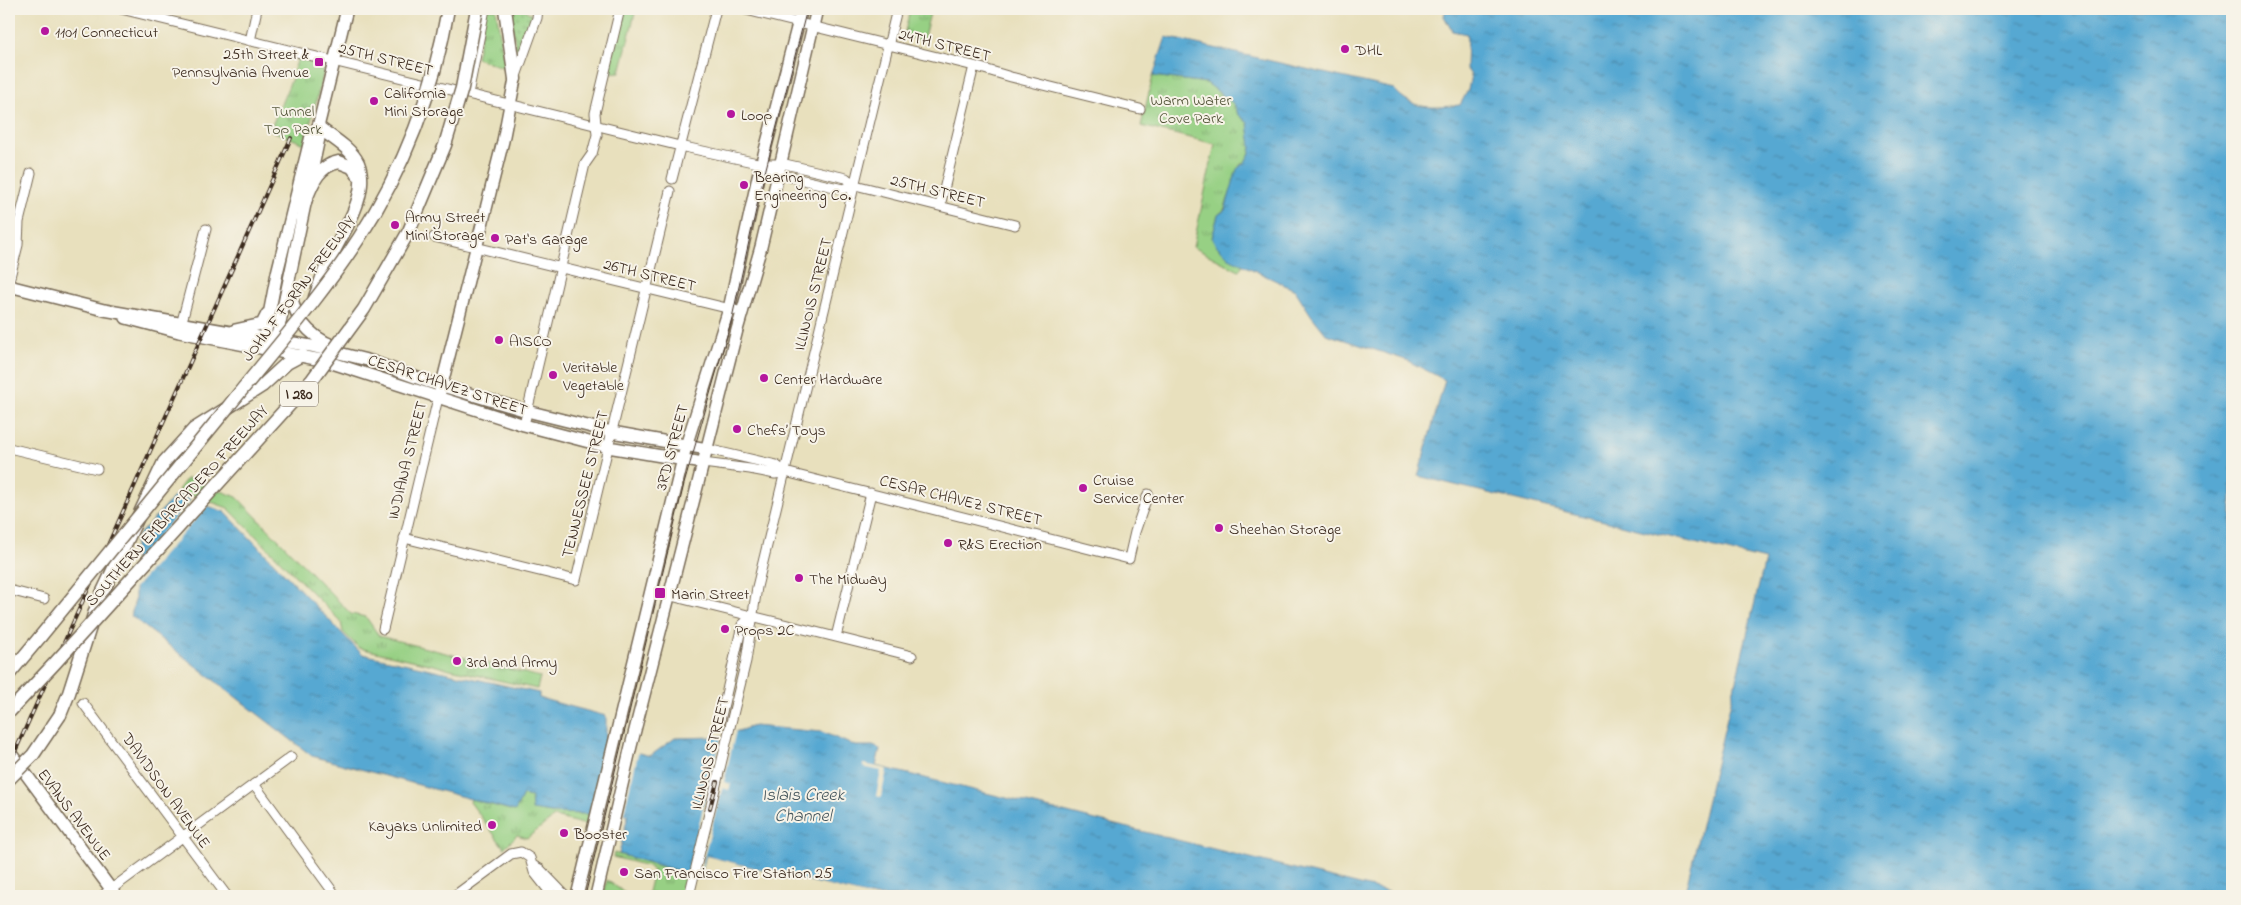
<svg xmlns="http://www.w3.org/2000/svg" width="2241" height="905" font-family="'Indie Flower',sans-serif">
	<defs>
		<pattern id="grass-dots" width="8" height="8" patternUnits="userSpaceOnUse" patternTransform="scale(1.25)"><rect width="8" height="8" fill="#97d084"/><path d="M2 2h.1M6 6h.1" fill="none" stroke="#7ca96b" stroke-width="1.8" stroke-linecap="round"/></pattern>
		<pattern id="park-tufts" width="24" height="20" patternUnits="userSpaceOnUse" patternTransform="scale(1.25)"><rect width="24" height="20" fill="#97d084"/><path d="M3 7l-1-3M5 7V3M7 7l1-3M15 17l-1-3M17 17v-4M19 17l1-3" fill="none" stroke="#7ca96b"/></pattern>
		<pattern id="water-ripples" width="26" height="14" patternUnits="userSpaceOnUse" patternTransform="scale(1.25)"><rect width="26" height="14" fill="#57a8d2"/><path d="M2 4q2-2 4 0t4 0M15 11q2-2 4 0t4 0" fill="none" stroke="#4989aa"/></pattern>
	</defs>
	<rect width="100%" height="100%" fill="#f7f3e8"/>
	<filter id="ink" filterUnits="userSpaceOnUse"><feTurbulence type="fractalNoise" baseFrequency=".02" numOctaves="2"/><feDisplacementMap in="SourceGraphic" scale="10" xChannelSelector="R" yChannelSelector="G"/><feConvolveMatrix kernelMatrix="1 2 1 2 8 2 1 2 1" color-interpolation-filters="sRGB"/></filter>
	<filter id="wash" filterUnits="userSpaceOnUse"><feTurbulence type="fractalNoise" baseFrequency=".0096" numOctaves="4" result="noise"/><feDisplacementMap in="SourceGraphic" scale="20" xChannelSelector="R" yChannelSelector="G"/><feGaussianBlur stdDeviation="1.12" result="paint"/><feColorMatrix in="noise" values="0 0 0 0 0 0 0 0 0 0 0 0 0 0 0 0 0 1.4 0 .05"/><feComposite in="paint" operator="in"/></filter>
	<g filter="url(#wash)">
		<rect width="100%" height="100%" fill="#e8e0bd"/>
		<path fill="url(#grass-dots)" stroke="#697d51" d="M 510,9 L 524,9 L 533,16 L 520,54 L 516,49 Z"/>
		<path fill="url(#park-tufts)" stroke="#697d51" d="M 486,9 L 496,9 L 505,68 L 476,58 Z
			M 623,9 L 636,9 L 620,72 L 608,73 Z
			M 910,9 L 931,9 L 923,41 L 904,36 Z
			M 298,57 L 326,64 L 305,144 L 270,130 L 292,78 Z
			M 1153,76 L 1207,83 L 1234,104 L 1238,114 L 1248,123 C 1250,138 1256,156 1240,165 L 1224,210 L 1218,215 L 1212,238 L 1229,258 L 1243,264 L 1239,271 L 1193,247 L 1215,144 L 1141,126 Z
			M 187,478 L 237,497 L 351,614 L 366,617 L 379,636 L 540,677 L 537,689 L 359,648 L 343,632 L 341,622 L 228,508 L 178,490 Z
			M 523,795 L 531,797 L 551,813 L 590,814 L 587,825 L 554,817 L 527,838 L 517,835 L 504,848 L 470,802 L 471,799 L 514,811 Z
			M 614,853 L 688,874 L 682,896 L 647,896 L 653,871 L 648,866 L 613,857 Z
			M 607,880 L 629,896 L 603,896 Z"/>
		<path fill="url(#water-ripples)" stroke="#496978" d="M 1446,9 L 2232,9 L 2232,896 L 1684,896 L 1765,560 L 1418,476 L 1445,380 L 1406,360 L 1326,334 L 1311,315 L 1295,290 L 1229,258 L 1216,245 L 1212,238 L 1218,215 L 1225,210 L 1237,169 L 1245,162 L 1250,153 L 1251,147 L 1248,123 L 1238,114 L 1234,104 L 1207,83 L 1153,76 L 1166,37 L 1394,89 C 1413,111 1434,108 1460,105 L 1468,90 L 1471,75 L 1466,68 L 1467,34 L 1452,31 L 1444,16 Z
			M 176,495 L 225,512 L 362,654 L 539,693 L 539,698 L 606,716 L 606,744 L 650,756 L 675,738 L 718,737 L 754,726 L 822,732 L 855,746 L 873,746 L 880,749 L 876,766 L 1405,896 L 869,896 L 706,856 L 701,877 L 619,854 L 628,815 L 593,809 L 590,814 L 551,813 L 532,810 L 531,797 L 523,795 L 515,811 L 312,756 L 131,616 L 135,600 L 135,539 Z"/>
		<path fill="#e8e0bd" d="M 192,498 L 209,504 L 133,590 L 133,566 Z
			M 736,730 L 724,782 L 731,784 L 729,790 L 723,788 L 720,796 L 699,876 L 688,874 L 714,758 L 716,758 L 722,734 Z
			M 607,740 L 639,750 L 623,816 L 591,808 Z
			M 863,764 L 887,769 L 881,797 L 876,796 L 881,771 L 863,767 Z
			M 706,856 L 869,896 L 859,896 L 707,859 L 703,878 L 701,877 Z"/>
	</g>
	<g filter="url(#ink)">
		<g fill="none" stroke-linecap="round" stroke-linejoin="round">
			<defs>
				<path id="minor" d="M 121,9 L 680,146 L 762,164 L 785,164 L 846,178 L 855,185 L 1015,225
					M 742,9 L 974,66 L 1011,77 L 1140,109
					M 160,18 L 165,9
					M 250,41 L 257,9
					M 515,79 L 537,18 L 538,9
					M 468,94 L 485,9
					M 762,164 L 781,175 L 843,189 L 855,185
					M 672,179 L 716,9
					M 940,206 L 974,66
					M 434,237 L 743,312
					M 9,281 L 18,245 L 19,222 L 31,173
					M 180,329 L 206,229
					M 524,425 L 585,164 L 592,154 L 597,135 L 595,113 L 620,9
					M 9,448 L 97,469
					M 707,449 L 776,465 L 785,472 L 1129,559
					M 703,463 L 750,469 L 775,474 L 785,472
					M 404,538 L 576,580 L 670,191
					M 1129,558 L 1135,532 L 1148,494
					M 9,590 L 44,599
					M 651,591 L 912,656
					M 383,629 L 438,398
					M 836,637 L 871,493
					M 83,703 L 227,896
					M 719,725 L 742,625 L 752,616
					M 254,784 L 336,896
					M 534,866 L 540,869 L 566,896
					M 102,896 L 291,757
					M 454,896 L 511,854 L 521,852 L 530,858 L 534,872 L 553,896
					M 689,896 L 746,661 L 757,587 L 897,9"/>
				<path id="major" d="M 9,286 L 104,310 L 311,346 L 371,361 L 429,382 L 527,411 L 612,432 L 707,449
					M 291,287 C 291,315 308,336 334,346
					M 126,318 L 179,332 L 326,361 L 524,425 L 608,447 L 703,463
					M 235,330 L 262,324 L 267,314
					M 268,345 L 265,338 L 266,330 L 277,273 L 311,136 L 318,127
					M 272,345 L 278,332 L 319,138 L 318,127 L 347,9
					M 440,392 L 503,141 L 515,79
					M 9,751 L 116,896
					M 577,896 L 686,446 L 729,309 L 758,177 L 802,9
					M 596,896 L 631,746 L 737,330 L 761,247 L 817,9"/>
				<path id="highway" d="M 505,9 L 515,79
					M 304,204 C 312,185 317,166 339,162 L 352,167 L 358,175
					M 315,297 C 320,285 323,273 329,261 C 341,234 371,195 358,163 C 351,148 331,137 318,127
					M 9,674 L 40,637
					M 60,715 L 69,693 L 98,602 L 164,462 L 194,429 L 262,386 L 287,363 L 302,355"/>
			</defs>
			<use href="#minor" stroke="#786a56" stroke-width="11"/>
			<use href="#major" stroke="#786a56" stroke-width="14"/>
			<use href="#highway" stroke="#786a56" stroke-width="15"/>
			<use href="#minor" stroke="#fff" stroke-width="9"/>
			<use href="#major" stroke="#fff" stroke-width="11"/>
			<use href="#highway" stroke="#fff" stroke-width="12"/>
			<path stroke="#3b2a1e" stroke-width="1" d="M 585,896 L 684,484 L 732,318 L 760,192 L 807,9"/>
			<defs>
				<path id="rail" d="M 9,765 L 291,138
					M 710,808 L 717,782"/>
			</defs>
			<use href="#rail" stroke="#3b2a1e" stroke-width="4"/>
			<use href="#rail" stroke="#f7f3e8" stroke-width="2" stroke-dasharray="5.5" stroke-linecap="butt"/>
			<defs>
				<path id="highway-bridge" d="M 40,637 C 103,561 165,484 228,407 C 272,352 320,298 359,238 C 404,169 434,90 448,9
					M 9,712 L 55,663 L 312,380 L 364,309 L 409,231 L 445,145 L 462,88 L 477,9
					M 9,779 L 33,755 L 60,715"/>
			</defs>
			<use href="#highway-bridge" stroke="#786a56" stroke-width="15" stroke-linecap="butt"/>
			<use href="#highway-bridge" stroke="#fff" stroke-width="12"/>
		</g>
	</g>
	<g fill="#b5179e" stroke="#f7f3e8" stroke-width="2">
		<circle cx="45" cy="31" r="5"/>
		<circle cx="1345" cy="49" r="5"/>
		<rect x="314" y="57" width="10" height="10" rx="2.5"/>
		<circle cx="374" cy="101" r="5"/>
		<circle cx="731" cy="114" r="5"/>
		<circle cx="744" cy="185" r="5"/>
		<circle cx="395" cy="225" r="5"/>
		<circle cx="495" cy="238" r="5"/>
		<circle cx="499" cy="340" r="5"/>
		<circle cx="553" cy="375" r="5"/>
		<circle cx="764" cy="378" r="5"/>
		<circle cx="737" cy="429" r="5"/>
		<circle cx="1083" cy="488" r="5"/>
		<circle cx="1219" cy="528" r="5"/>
		<circle cx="948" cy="543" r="5"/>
		<circle cx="799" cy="578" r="5"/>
		<rect x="654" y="587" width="12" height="12" rx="2.5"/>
		<circle cx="725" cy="629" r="5"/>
		<circle cx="457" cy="661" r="5"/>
		<circle cx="492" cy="825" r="5"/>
		<circle cx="564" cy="833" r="5"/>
		<circle cx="624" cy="872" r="5"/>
	</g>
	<g text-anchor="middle" stroke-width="4" stroke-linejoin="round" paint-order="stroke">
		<rect fill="#f7f3e8" stroke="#73665b" stroke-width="1" x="280" y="381.5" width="38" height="25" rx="4"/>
		<g font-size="15" font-weight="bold" fill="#3b2a1e">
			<text x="299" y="399">I 280</text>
		</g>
		<g font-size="16" fill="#3b2a1e" stroke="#f7f3e8" text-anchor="start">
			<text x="55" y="37">1101 Connecticut</text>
			<text x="1355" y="55">DHL</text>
			<text x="309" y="59" text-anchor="end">25th Street &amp;<tspan x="309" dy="18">Pennsylvania Avenue</tspan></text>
			<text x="384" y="98">California<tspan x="384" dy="18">Mini Storage</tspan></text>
			<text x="741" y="120">Loop</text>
			<text x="754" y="182">Bearing<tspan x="754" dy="18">Engineering Co.</tspan></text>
			<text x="405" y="222">Army Street<tspan x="405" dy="18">Mini Storage</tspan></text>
			<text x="505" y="244">Pat's Garage</text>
			<text x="509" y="346">AISCO</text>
			<text x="563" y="372">Veritable<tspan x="563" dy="18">Vegetable</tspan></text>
			<text x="774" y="384">Center Hardware</text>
			<text x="747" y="435">Chefs’ Toys</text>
			<text x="1093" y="485">Cruise<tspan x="1093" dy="18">Service Center</tspan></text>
			<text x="1229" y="534">Sheehan Storage</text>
			<text x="958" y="549">R&amp;S Erection</text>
			<text x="809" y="584">The Midway</text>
			<text x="671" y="599">Marin Street</text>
			<text x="735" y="635">Props 2C</text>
			<text x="467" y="667">3rd and Army</text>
			<text x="482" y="831" text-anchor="end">Kayaks Unlimited</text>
			<text x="574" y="839">Booster</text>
			<text x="634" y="878">San Francisco Fire Station 25</text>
		</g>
		<g font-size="16" fill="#3b2a1e" stroke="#f7f3e8">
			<text transform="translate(945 44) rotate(14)" y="6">24TH STREET</text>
			<text transform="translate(386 58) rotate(14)" y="6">25TH STREET</text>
			<text transform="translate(938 190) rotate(14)" y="6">25TH STREET</text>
			<text transform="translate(650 274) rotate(14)" y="6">26TH STREET</text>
			<text transform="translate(298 288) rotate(-53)" y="6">JOHN F FORAN FREEWAY</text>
			<text transform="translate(812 294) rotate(-76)" y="6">ILLINOIS STREET</text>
			<text transform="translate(448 384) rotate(18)" y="6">CESAR CHAVEZ STREET</text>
			<text transform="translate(671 447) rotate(-75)" y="6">3RD STREET</text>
			<text transform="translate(406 460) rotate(-76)" y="6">INDIANA STREET</text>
			<text transform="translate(584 484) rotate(-76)" y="6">TENNESSEE STREET</text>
			<text transform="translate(961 499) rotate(14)" y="6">CESAR CHAVEZ STREET</text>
			<text transform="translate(176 505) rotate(-48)" y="6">SOUTHERN EMBARCADERO FREEWAY</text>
			<text transform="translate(709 753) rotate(-76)" y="6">ILLINOIS STREET</text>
			<text transform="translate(167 790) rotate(54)" y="6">DAVIDSON AVENUE</text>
			<text transform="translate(75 814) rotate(53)" y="6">EVANS AVENUE</text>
		</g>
		<g font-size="16" fill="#525438" stroke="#f7f3e8">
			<text x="1191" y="105">Warm Water<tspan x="1191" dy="18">Cove Park</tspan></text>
			<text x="293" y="116">Tunnel<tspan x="293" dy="18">Top Park</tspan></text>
		</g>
		<g font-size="18" font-style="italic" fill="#45565d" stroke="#f7f3e8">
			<text x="803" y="800">Islais Creek<tspan x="803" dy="21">Channel</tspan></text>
		</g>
	</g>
	<rect width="2241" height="905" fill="none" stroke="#f7f3e8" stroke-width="30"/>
</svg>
